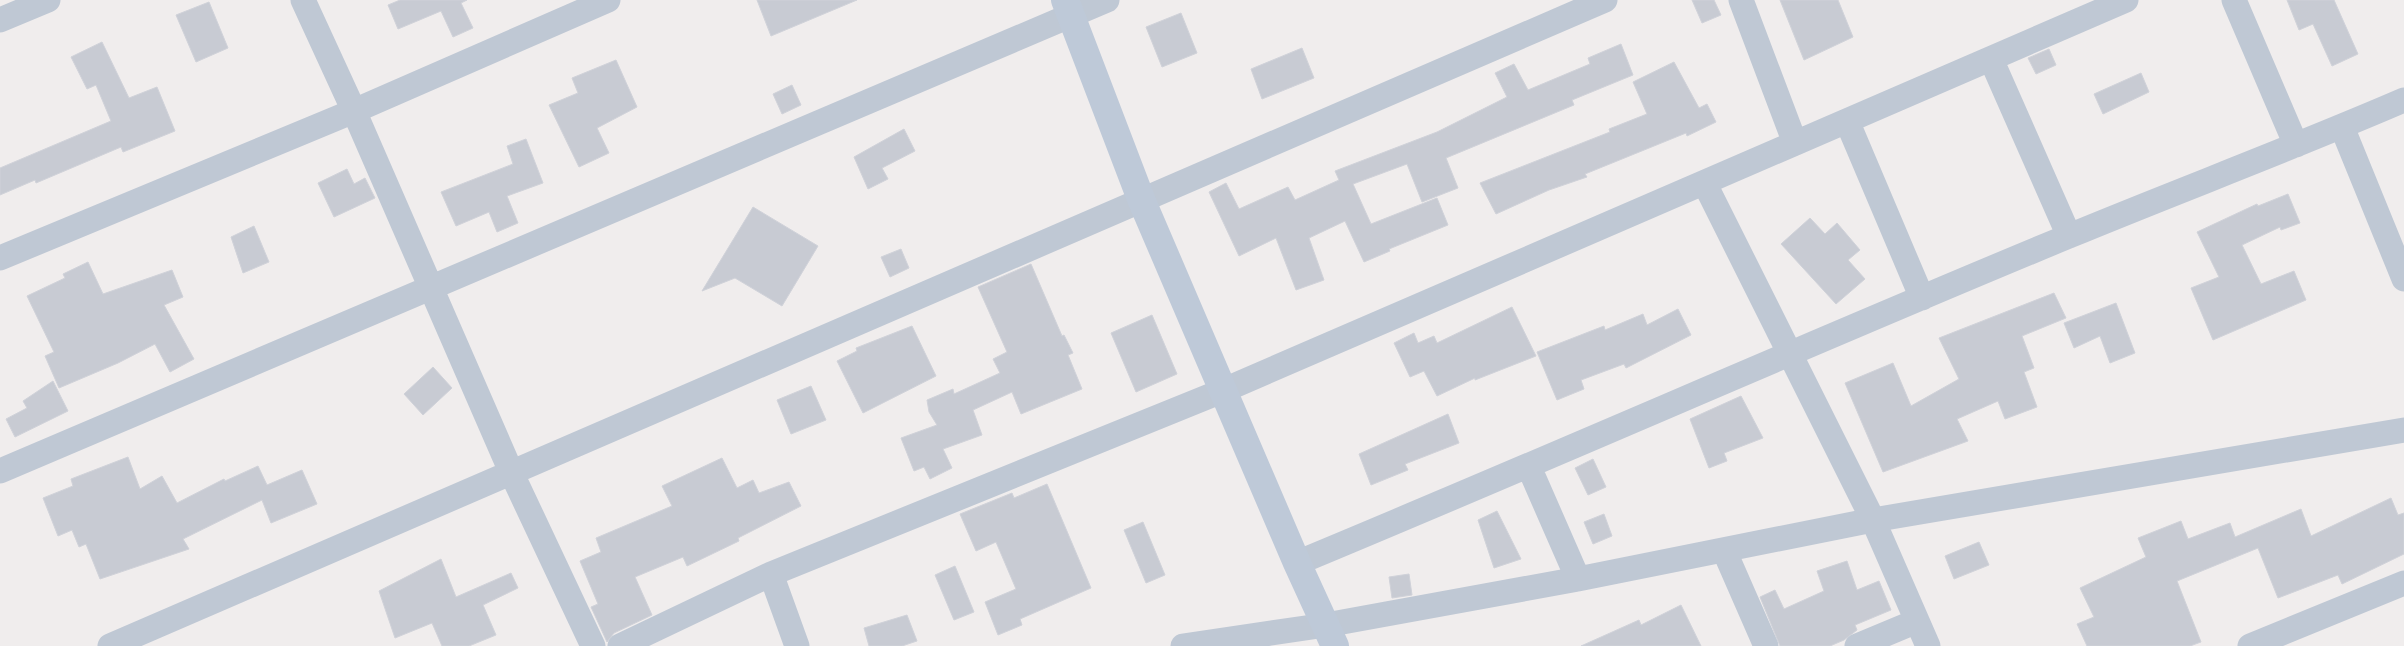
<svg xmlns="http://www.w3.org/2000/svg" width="2404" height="646" font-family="Ubuntu,sans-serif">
	<rect width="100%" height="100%" fill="#f0eded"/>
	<path fill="#c8cbd3" stroke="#d0d2d9" d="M 400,0 L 467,0 L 461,3 L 473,28 L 453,37 L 441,11 L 398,29 L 388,5 Z
		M 757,0 L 857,0 L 771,36 Z
		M 1692,0 L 1714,0 L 1721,15 L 1702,23 Z
		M 1780,0 L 1838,0 L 1853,37 L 1804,60 Z
		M 2287,0 L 2334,0 L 2358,54 L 2332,66 L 2313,24 L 2299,30 Z
		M 209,2 L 228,48 L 196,62 L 176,15 Z
		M 1181,13 L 1197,53 L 1162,67 L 1146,27 Z
		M 102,42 L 129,98 L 157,87 L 175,131 L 123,152 L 121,147 L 36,183 L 35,180 L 0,195 L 0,168 L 111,121 L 96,85 L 87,89 L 71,57 Z
		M 1621,44 L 1633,75 L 1572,100 L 1574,105 L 1446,158 L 1458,188 L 1422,202 L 1407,164 L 1353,184 L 1371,224 L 1437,198 L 1448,225 L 1389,249 L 1390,251 L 1364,262 L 1345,221 L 1309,238 L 1324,280 L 1296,290 L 1276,238 L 1239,256 L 1209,192 L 1226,183 L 1239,209 L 1288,187 L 1295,200 L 1339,180 L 1335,171 L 1437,132 L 1507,97 L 1495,73 L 1514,64 L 1528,90 L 1590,64 L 1588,58 Z
		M 1302,48 L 1314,78 L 1262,99 L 1251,69 Z
		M 2049,49 L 2056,65 L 2036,74 L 2028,58 Z
		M 616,60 L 637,107 L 597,128 L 609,153 L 579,167 L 549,105 L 578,93 L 572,78 Z
		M 1674,62 L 1699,108 L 1707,104 L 1716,122 L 1687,136 L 1686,133 L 1585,174 L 1587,177 L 1549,190 L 1496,214 L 1480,183 L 1610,132 L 1609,129 L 1647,114 L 1633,82 Z
		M 2141,73 L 2149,92 L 2103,114 L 2094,94 Z
		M 792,85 L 801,105 L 782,114 L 773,94 Z
		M 904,129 L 915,151 L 882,168 L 888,179 L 868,189 L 854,157 Z
		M 526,139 L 543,183 L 507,196 L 518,223 L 497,232 L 489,212 L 456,226 L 441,192 L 513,164 L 507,146 Z
		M 347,169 L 354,184 L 365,178 L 375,198 L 334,217 L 318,183 Z
		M 2288,194 L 2300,223 L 2281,230 L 2280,227 L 2242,245 L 2261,284 L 2294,271 L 2306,300 L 2213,340 L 2191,288 L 2219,277 L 2197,232 L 2257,204 L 2258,206 Z
		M 753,207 L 818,246 L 782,306 L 735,278 L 702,291 Z
		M 1810,218 L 1825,234 L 1837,223 L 1860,250 L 1848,260 L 1865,279 L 1836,304 L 1781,244 Z
		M 254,226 L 269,262 L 243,273 L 231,237 Z
		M 901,249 L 909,268 L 890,277 L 881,257 Z
		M 88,262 L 103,294 L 172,270 L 183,297 L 164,305 L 194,359 L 170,372 L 155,344 L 118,363 L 59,388 L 45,356 L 54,352 L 27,296 L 65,278 L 63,274 Z
		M 1031,264 L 1062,336 L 1064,335 L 1073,353 L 1068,355 L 1082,389 L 1021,414 L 1012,392 L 973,410 L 982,435 L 943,449 L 952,468 L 930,479 L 924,467 L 914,471 L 901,438 L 937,425 L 929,412 L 927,400 L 953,389 L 954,394 L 1000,373 L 993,359 L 1007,352 L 978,287 Z
		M 2054,293 L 2066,318 L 2022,336 L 2034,368 L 2024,372 L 2037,407 L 2005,419 L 1998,401 L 1957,419 L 1968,441 L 1883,472 L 1845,383 L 1893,363 L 1911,406 L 1959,379 L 1939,338 Z
		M 2116,303 L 2135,353 L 2110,363 L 2100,336 L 2074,348 L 2064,323 Z
		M 1512,307 L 1536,356 L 1475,380 L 1475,378 L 1437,396 L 1424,371 L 1410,377 L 1394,343 L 1414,333 L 1418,343 L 1434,336 L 1437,343 Z
		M 1678,309 L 1691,335 L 1626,368 L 1624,364 L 1581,380 L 1584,389 L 1557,400 L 1537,352 L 1604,326 L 1605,330 L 1643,314 L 1647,325 Z
		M 1152,315 L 1177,374 L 1136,392 L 1111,333 Z
		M 912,326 L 936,376 L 863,413 L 837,361 L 857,351 L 856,348 Z
		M 433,367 L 452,388 L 423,415 L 404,394 Z
		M 53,381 L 68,411 L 15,437 L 6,419 L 27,408 L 23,401 Z
		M 811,386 L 826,420 L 791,434 L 777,400 Z
		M 1741,396 L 1763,438 L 1724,453 L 1727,461 L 1709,468 L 1690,419 Z
		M 1448,414 L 1459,443 L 1405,464 L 1408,470 L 1371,485 L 1359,454 Z
		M 128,457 L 140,489 L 162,476 L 177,503 L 224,479 L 225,481 L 258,466 L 267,485 L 302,470 L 317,504 L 271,523 L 262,500 L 183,539 L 189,549 L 100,579 L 86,544 L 79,547 L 72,530 L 58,536 L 43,498 L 73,486 L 71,479 Z
		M 722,458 L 737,488 L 753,480 L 759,493 L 789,482 L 801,506 L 738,538 L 739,541 L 687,566 L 683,557 L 635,577 L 652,615 L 614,633 L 607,642 L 591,607 L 598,604 L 580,561 L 601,552 L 596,538 L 672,506 L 662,486 Z
		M 1593,459 L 1606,487 L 1588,495 L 1575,468 Z
		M 1047,484 L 1091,588 L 1020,619 L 1022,625 L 998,635 L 985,602 L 1016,589 L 996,542 L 976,551 L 960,514 L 1012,493 L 1014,498 Z
		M 2391,498 L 2398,515 L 2404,513 L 2404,554 L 2342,584 L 2338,575 L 2278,598 L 2258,548 L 2177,581 L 2201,642 L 2190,646 L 2087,646 L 2077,624 L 2094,617 L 2080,588 L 2146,557 L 2138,538 L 2181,521 L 2188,539 L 2230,523 L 2235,537 L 2301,509 L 2311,536 Z
		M 1497,511 L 1521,559 L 1494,568 L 1478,520 Z
		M 1604,514 L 1612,536 L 1593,544 L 1584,522 Z
		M 1143,522 L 1165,575 L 1146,583 L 1124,530 Z
		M 1979,542 L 1989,565 L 1954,579 L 1945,556 Z
		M 441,559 L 456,597 L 511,573 L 518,588 L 483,605 L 496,635 L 469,646 L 442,646 L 432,623 L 395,638 L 379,591 Z
		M 1847,561 L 1857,590 L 1879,581 L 1891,610 L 1855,625 L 1857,630 L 1844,640 L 1830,646 L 1780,646 L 1760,597 L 1775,590 L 1784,609 L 1824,591 L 1817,571 Z
		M 955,566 L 974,612 L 954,620 L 935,575 Z
		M 1409,574 L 1412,595 L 1392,598 L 1389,577 Z
		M 1681,605 L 1701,646 L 1581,646 L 1639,620 L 1641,625 Z
		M 907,615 L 917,641 L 902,646 L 869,646 L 864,628 Z"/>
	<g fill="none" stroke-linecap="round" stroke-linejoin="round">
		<path stroke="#bfc8d4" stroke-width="25" d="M 303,0 L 354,111 L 512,474 L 593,646
			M 1741,0 L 1795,143
			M 2234,0 L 2296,145
			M 0,20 L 48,0
			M 1991,59 L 2069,236
			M 1847,121 L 1922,298
			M 2342,127 L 2404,279
			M 1705,184 L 1873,520 L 1928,646
			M 0,258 L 354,111 L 608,0
			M 1529,467 L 1578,579
			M 0,471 L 1107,0
			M 1724,550 L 1766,646
			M 1297,563 C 1555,456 1810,343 2069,236 C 2180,190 2293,148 2404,100
			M 771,574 L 797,646
			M 110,646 L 1605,0
			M 620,646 L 771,574 L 1222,391 L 2126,0
			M 1183,646 L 1326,625 L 1578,579 L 1873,520 L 2404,430
			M 1857,646 L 1917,621
			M 2250,646 L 2404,583"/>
		<path stroke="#bec9d8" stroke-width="28" d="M 1065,0 L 1141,199 L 1297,563 L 1335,646"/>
	</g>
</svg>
